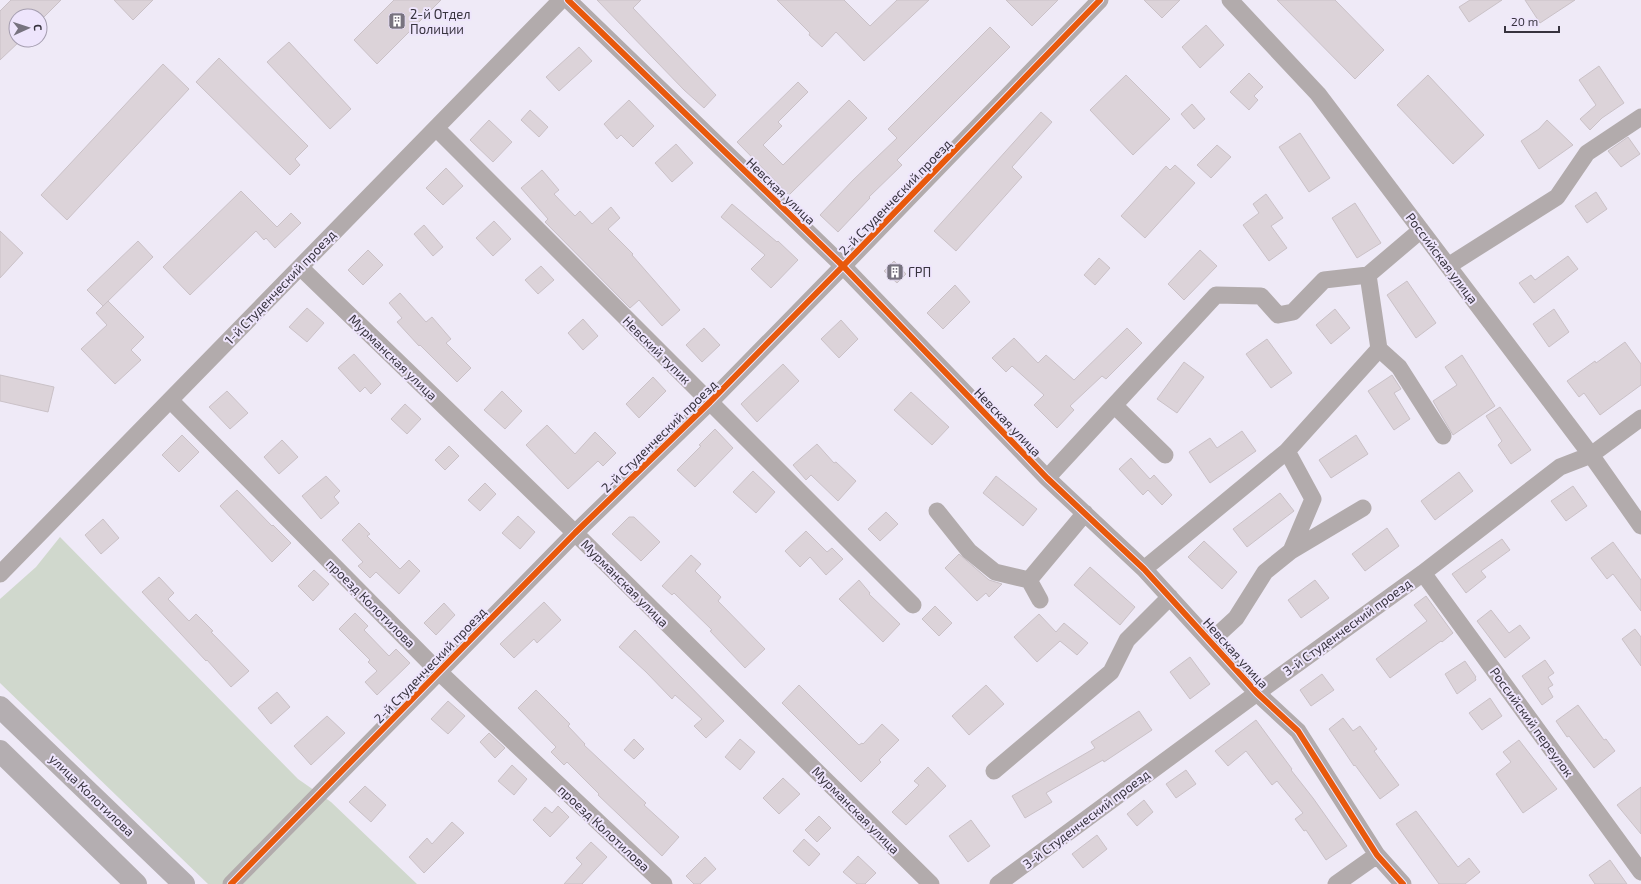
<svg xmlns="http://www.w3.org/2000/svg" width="1641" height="884" font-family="'Exo 2',sans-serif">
	<rect width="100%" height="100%" fill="#efeaf7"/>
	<path fill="#d0d8cd" d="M 60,537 L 298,779 L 331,802 L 417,884 L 208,884 L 0,683 L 0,599 L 36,567 Z"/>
	<path fill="#dcd3d9" stroke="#cac1c7" d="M 11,0 L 61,0 L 40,21 L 40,16 L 16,16 L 16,40 L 21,40 L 0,60 L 0,11 Z
		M 114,0 L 153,0 L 133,20 Z
		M 394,0 L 441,0 L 377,64 L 354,40 Z
		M 597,0 L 641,0 L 633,8 L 716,95 L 704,108 L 684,90 Z
		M 777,0 L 844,0 L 870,26 L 897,0 L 929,0 L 864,61 L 836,32 L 822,47 L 809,35 L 810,33 Z
		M 1006,0 L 1058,0 L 1032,26 Z
		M 1144,0 L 1180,0 L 1162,18 Z
		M 1277,0 L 1335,0 L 1384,50 L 1355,79 Z
		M 1470,0 L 1502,0 L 1469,22 L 1459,7 Z
		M 1525,0 L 1575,0 L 1540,23 Z
		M 1206,25 L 1224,45 L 1200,68 L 1182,47 Z
		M 990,27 L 1010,47 L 897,160 L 902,165 L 869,197 L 870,198 L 838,232 L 820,215 L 853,180 L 897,138 L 888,129 Z
		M 289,42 L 351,109 L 330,129 L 267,62 Z
		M 579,47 L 592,61 L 559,91 L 546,77 Z
		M 219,58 L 308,146 L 295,159 L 300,165 L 290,175 L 196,82 Z
		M 163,64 L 189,89 L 67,220 L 41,195 Z
		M 1599,66 L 1624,103 L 1602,118 L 1590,130 L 1580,119 L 1596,105 L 1579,80 Z
		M 1249,73 L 1263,87 L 1254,96 L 1258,100 L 1249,110 L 1230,92 Z
		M 1126,75 L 1170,119 L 1133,155 L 1090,110 Z
		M 1428,75 L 1484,135 L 1453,164 L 1397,105 Z
		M 798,82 L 808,92 L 778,122 L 782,126 L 763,145 L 783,165 L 849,100 L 867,118 L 789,195 L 737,142 Z
		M 629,100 L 654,126 L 633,147 L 621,135 L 617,139 L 604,124 Z
		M 1192,104 L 1205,119 L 1194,129 L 1181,114 Z
		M 530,110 L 548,127 L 539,137 L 521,120 Z
		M 1041,112 L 1052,122 L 1012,167 L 1022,177 L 956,251 L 934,231 Z
		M 489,120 L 512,142 L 493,162 L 470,140 Z
		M 1547,120 L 1573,145 L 1539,169 L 1521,141 L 1539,129 Z
		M 1300,133 L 1330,178 L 1309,192 L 1279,147 Z
		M 1628,137 L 1640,154 L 1621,167 L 1608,151 Z
		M 676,144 L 693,163 L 672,182 L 655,163 Z
		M 1217,145 L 1231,157 L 1211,178 L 1197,165 Z
		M 1175,165 L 1195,183 L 1145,238 L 1121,216 L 1166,166 L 1170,170 Z
		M 446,168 L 463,186 L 443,205 L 426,188 Z
		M 542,170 L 559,190 L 554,194 L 575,216 L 580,211 L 592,224 L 611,207 L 620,218 L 608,229 L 633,254 L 632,255 L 680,310 L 662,326 L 639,300 L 630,308 L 545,222 L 548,219 L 521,188 Z
		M 241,191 L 277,227 L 291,213 L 301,223 L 275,248 L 266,238 L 264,240 L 256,231 L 190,295 L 163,267 Z
		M 1596,192 L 1607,209 L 1587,223 L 1575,206 Z
		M 1266,194 L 1283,218 L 1271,226 L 1287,248 L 1269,261 L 1243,225 L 1259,213 L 1253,204 Z
		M 1355,203 L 1381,243 L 1357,258 L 1332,218 Z
		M 732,204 L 777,242 L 778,241 L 798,260 L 771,288 L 751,269 L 765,255 L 721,217 Z
		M 494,221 L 511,239 L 493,256 L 476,238 Z
		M 424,225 L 443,247 L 433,256 L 414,234 Z
		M 0,231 L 23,253 L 0,278 Z
		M 138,241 L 153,257 L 103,306 L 108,301 L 144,337 L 131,350 L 141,360 L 115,384 L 81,349 L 107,325 L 96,313 L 103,306 L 87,290 Z
		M 368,250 L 383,265 L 363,285 L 348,270 Z
		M 1200,250 L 1217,266 L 1184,300 L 1168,284 Z
		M 1568,256 L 1578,269 L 1534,303 L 1519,283 L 1531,275 L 1535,280 Z
		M 1099,258 L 1110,268 L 1095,285 L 1084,275 Z
		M 894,261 L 906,274 L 897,283 L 884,271 Z
		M 541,266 L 554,280 L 538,294 L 525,280 Z
		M 1407,281 L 1436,323 L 1416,338 L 1387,295 Z
		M 955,285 L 970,302 L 943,329 L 927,313 Z
		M 400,293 L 426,322 L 432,317 L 451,339 L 446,343 L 471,368 L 457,382 L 420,345 L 419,346 L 397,322 L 402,318 L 389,303 Z
		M 307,308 L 324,323 L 307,342 L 289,327 Z
		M 1335,309 L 1350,328 L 1331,344 L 1316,325 Z
		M 1554,309 L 1569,332 L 1549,347 L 1533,324 Z
		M 583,319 L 598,336 L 583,350 L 568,333 Z
		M 841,320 L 858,339 L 839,358 L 821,339 Z
		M 704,328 L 720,345 L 702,362 L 686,345 Z
		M 1127,328 L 1142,343 L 1106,379 L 1102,376 L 1070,406 L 1074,410 L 1057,428 L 1034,405 L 1044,395 L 1012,366 L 1006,372 L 992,358 L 1014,338 L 1038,363 L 1046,355 L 1074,380 Z
		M 1267,339 L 1292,373 L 1271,388 L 1246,354 Z
		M 1625,342 L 1641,364 L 1641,385 L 1600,415 L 1584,393 L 1579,397 L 1567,381 L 1595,361 L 1596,363 Z
		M 354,354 L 381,384 L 371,394 L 365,387 L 360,392 L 338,368 Z
		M 1462,355 L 1495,406 L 1453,435 L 1433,401 L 1457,385 L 1445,367 Z
		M 1184,362 L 1204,377 L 1177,413 L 1157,399 Z
		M 783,364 L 799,381 L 757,422 L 741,404 Z
		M 0,375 L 54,387 L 48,412 L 0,401 Z
		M 1392,375 L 1401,389 L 1394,393 L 1410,419 L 1394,430 L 1368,391 Z
		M 653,377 L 666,391 L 639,418 L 626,404 Z
		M 227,391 L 248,413 L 230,429 L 209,407 Z
		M 502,391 L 522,411 L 505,429 L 484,410 Z
		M 911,392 L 949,427 L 932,445 L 894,410 Z
		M 405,404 L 421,419 L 407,434 L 391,419 Z
		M 1500,407 L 1531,450 L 1511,464 L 1498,445 L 1502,441 L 1486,416 Z
		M 547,425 L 575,454 L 595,432 L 616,453 L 603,466 L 598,461 L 568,489 L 526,445 Z
		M 715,429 L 733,448 L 695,487 L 677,470 L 701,446 L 699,445 Z
		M 1242,431 L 1256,451 L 1210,483 L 1189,452 L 1210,438 L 1217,448 Z
		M 182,435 L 199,452 L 179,472 L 162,455 Z
		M 1356,435 L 1368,454 L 1331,478 L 1319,460 Z
		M 282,440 L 298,457 L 279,474 L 264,457 Z
		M 817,444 L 834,463 L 836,462 L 856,481 L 838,501 L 811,475 L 806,480 L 793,465 Z
		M 449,446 L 459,456 L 445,470 L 435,460 Z
		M 1131,458 L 1150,479 L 1154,475 L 1172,495 L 1162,505 L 1148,490 L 1143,495 L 1119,469 Z
		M 753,471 L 775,492 L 756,513 L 733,492 Z
		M 1459,472 L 1473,491 L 1435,520 L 1421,501 Z
		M 326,476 L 340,491 L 334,497 L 339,503 L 321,519 L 302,496 Z
		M 996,476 L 1037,509 L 1023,526 L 983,493 Z
		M 485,483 L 496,494 L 480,511 L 468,500 Z
		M 1573,486 L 1587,506 L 1566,521 L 1551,501 Z
		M 237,490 L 272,526 L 273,525 L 291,543 L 272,562 L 220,506 Z
		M 1280,493 L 1294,511 L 1247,547 L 1233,529 Z
		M 886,512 L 898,524 L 880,541 L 868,529 Z
		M 518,516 L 535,532 L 520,549 L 502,533 Z
		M 629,517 L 634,517 L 660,542 L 641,561 L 612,534 Z
		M 103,519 L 119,538 L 101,554 L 85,535 Z
		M 359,523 L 370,534 L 367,536 L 400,569 L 409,560 L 420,571 L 399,594 L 376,572 L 370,578 L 358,566 L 363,562 L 342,540 Z
		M 1387,528 L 1399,546 L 1365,571 L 1352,554 Z
		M 806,531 L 827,552 L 832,548 L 843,559 L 826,575 L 810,557 L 800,567 L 785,551 Z
		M 1502,539 L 1510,550 L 1481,571 L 1486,577 L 1466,593 L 1452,574 Z
		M 1204,541 L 1237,572 L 1222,589 L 1188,557 Z
		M 1613,542 L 1641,580 L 1641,611 L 1613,574 L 1607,579 L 1591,558 Z
		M 959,554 L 989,580 L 1002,584 L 989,597 L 986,593 L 977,601 L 945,568 Z
		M 691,555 L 701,564 L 695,571 L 721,597 L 718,601 L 765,649 L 745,668 L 710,631 L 712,630 L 674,593 L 672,595 L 662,586 Z
		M 1090,567 L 1135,607 L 1120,625 L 1074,585 Z
		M 314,570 L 329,584 L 313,601 L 298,586 Z
		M 159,577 L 174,593 L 168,599 L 189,621 L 196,614 L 213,631 L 211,632 L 249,671 L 231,687 L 207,660 L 206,661 L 142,592 Z
		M 859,580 L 870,593 L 869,594 L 900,624 L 883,642 L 839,599 Z
		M 1315,580 L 1329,598 L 1301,618 L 1288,600 Z
		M 1426,596 L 1453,633 L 1442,642 L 1441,641 L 1390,678 L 1376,659 L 1427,621 L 1414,605 Z
		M 544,602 L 561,620 L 537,643 L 534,639 L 514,658 L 500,644 Z
		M 444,603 L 455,615 L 436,635 L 424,623 Z
		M 935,606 L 952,623 L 939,636 L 922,619 Z
		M 1491,610 L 1509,633 L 1520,625 L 1530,638 L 1505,658 L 1477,621 Z
		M 355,613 L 368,626 L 364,630 L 389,656 L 396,649 L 410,663 L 377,695 L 365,682 L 377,671 L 368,662 L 370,660 L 339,629 Z
		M 1039,614 L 1056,632 L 1064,623 L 1088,643 L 1077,655 L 1060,641 L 1037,662 L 1014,637 Z
		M 1635,629 L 1641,637 L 1641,666 L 1622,639 Z
		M 635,630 L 724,721 L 706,738 L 694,726 L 702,719 L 675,695 L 672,699 L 646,672 L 619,647 Z
		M 1190,657 L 1210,684 L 1190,699 L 1170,672 Z
		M 1545,660 L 1554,673 L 1548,677 L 1553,685 L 1548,688 L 1553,697 L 1542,705 L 1522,676 Z
		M 1465,661 L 1476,677 L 1475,678 L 1476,680 L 1457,694 L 1445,674 Z
		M 1322,674 L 1334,690 L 1311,706 L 1300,690 Z
		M 799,685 L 859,745 L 862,743 L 863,744 L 882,724 L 899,740 L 879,760 L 881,762 L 861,782 L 782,703 Z
		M 986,685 L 1004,704 L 969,735 L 952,716 Z
		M 536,690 L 570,724 L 568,726 L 585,744 L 584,745 L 646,803 L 644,805 L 679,837 L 662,856 L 598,795 L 599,794 L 567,762 L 564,765 L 551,752 L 556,747 L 518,708 Z
		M 277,692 L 290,707 L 271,724 L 258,708 Z
		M 1490,698 L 1502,716 L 1482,730 L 1469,713 Z
		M 448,701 L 465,716 L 448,734 L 431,719 Z
		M 1578,705 L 1604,740 L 1606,739 L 1615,751 L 1594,768 L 1569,736 L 1567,737 L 1556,721 Z
		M 1139,711 L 1152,730 L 1104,762 L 1103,760 L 1046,793 L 1052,802 L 1025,818 L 1012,796 L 1095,748 L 1091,742 Z
		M 327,716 L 345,733 L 311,765 L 294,746 Z
		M 1343,718 L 1353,731 L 1360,726 L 1377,749 L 1374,751 L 1399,785 L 1380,799 L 1355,765 L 1354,766 L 1329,729 Z
		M 1256,720 L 1292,769 L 1291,770 L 1313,798 L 1347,846 L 1326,860 L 1306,830 L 1304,831 L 1295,819 L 1303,813 L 1277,781 L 1272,785 L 1246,751 L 1228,766 L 1215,751 Z
		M 489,733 L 505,748 L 495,758 L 480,742 Z
		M 634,739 L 644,749 L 634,759 L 624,750 Z
		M 740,739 L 755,752 L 740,770 L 725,757 Z
		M 1519,740 L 1557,789 L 1523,813 L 1496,774 L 1511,762 L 1503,752 Z
		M 512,765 L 527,779 L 514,795 L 498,781 Z
		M 928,767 L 946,786 L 906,825 L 892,812 L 919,785 L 914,781 Z
		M 1186,770 L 1196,784 L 1176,798 L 1166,784 Z
		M 783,778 L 800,794 L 779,814 L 763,798 Z
		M 365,786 L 386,805 L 371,822 L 349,802 Z
		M 1641,787 L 1641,834 L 1617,805 Z
		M 1144,800 L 1153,812 L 1137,826 L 1127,814 Z
		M 558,806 L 569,817 L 550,837 L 533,820 L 545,807 L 552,813 Z
		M 1416,811 L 1458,867 L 1469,858 L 1480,872 L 1465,884 L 1439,884 L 1396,824 Z
		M 819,816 L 831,828 L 817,842 L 805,830 Z
		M 971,820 L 990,846 L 968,862 L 949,836 Z
		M 452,822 L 464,833 L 424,873 L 409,857 L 427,838 L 432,844 Z
		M 1097,835 L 1107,849 L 1083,868 L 1072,854 Z
		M 804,839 L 820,854 L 809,866 L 793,851 Z
		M 591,842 L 607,857 L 582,884 L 564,884 L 582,864 L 576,858 Z
		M 858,856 L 876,873 L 865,884 L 857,884 L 843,872 Z
		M 705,857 L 716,869 L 700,884 L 694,884 L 686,876 Z
		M 1610,860 L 1627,884 L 1595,884 L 1589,875 Z"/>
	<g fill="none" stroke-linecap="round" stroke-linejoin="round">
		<path stroke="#b2abac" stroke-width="17" d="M 568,0 L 843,266 L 1047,478 L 1144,569 L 1257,693 L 1298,731 L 1377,855 L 1403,884
			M 1230,0 L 1318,94 L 1591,455 L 1641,526
			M 436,128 L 913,605
			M 1448,266 L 1557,197 L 1587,153 L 1641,117
			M 300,267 L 575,533 L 931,884
			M 1379,349 L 1399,367 L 1443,436
			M 170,400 L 439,672 L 664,884
			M 1115,406 L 1165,455
			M 1047,478 L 1216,295 L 1261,296 L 1278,315 L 1293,312 L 1324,280 L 1368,275
			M 937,511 L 969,551 L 995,572 L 1029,580
			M 1291,551 L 1363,508
			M 1144,569 L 1287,451 L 1379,349 L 1368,275 L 1421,230
			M 1423,573 L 1641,872
			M 0,574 L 561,0
			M 1040,600 L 1029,580 L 1085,513
			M 1211,641 L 1236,618 L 1265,572 L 1291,551 L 1313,499 L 1287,451
			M 994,771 L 1111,672 L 1127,640 L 1170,597
			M 231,884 L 575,533 L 710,402 L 843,266 L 1100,0
			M 998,884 L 1257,693 L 1423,573 L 1560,467 L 1591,455 L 1641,418
			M 1336,884 L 1377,855"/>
		<path stroke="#b4aeb1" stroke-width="22" d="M 0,707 L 184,884
			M 0,751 L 136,884"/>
		<defs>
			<path id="cycleway" d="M 568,0 L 843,266 L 1047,478 L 1144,569 L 1257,693 L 1298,731 L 1377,855 L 1403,884
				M 231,884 L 575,533 L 710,402 L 843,266 L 1100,0"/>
		</defs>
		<use href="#cycleway" stroke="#eee5fc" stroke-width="8"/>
		<use href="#cycleway" stroke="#e8590c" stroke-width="6"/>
	</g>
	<defs>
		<symbol id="building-square" viewBox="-11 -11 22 22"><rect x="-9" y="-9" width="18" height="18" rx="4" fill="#77737f" stroke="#eee5fc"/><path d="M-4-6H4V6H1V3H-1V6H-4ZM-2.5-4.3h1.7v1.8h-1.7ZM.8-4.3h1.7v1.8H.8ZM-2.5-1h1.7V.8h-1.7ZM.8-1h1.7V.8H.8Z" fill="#fff"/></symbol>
	</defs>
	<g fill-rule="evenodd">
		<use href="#building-square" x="387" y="11" width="20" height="20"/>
		<use href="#building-square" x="885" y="262" width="20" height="20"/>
	</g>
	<g text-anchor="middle" stroke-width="4" stroke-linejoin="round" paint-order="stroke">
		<g font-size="13" fill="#37333e" stroke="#eee5fc" text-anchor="start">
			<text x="410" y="19">2-й Отдел<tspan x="410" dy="15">Полиции</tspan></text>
			<text x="908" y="277">ГРП</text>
		</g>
		<g font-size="13" fill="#37333e" stroke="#eee5fc">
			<text transform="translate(781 191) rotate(44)" y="5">Невская улица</text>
			<text transform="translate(895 197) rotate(-46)" y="5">2-й Студенческий проезд</text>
			<text transform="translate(1442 258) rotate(53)" y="5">Российская улица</text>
			<text transform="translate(280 287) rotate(-46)" y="5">1-й Студенческий проезд</text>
			<text transform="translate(657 350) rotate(45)" y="5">Невский тупик</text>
			<text transform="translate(393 357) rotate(44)" y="5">Мурманская улица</text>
			<text transform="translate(1008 422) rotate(46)" y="5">Невская улица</text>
			<text transform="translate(659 436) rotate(-44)" y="5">2-й Студенческий проезд</text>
			<text transform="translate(625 583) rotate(45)" y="5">Мурманская улица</text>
			<text transform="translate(371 603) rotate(45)" y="5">проезд Колотилова</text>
			<text transform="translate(1347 627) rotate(-36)" y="5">3-й Студенческий проезд</text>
			<text transform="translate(1236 653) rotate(48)" y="5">Невская улица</text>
			<text transform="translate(430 665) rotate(-46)" y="5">2-й Студенческий проезд</text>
			<text transform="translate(1532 722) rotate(54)" y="5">Российский переулок</text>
			<text transform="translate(92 795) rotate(44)" y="5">улица Колотилова</text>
			<text transform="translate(856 810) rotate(45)" y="5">Мурманская улица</text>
			<text transform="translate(1086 819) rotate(-37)" y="5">3-й Студенческий проезд</text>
			<text transform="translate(604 828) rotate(43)" y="5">проезд Колотилова</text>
		</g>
	</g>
	<g transform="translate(28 28) rotate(87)"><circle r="19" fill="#eee5fc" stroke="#a59eb0"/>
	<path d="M0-3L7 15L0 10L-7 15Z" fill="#77737f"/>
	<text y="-6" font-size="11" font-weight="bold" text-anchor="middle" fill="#37333e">С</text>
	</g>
	<path d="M1505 26v6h54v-6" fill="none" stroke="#37333e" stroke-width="2"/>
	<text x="1511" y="26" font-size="12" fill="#37333e" stroke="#eee5fc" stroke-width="3" paint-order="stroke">20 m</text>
</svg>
